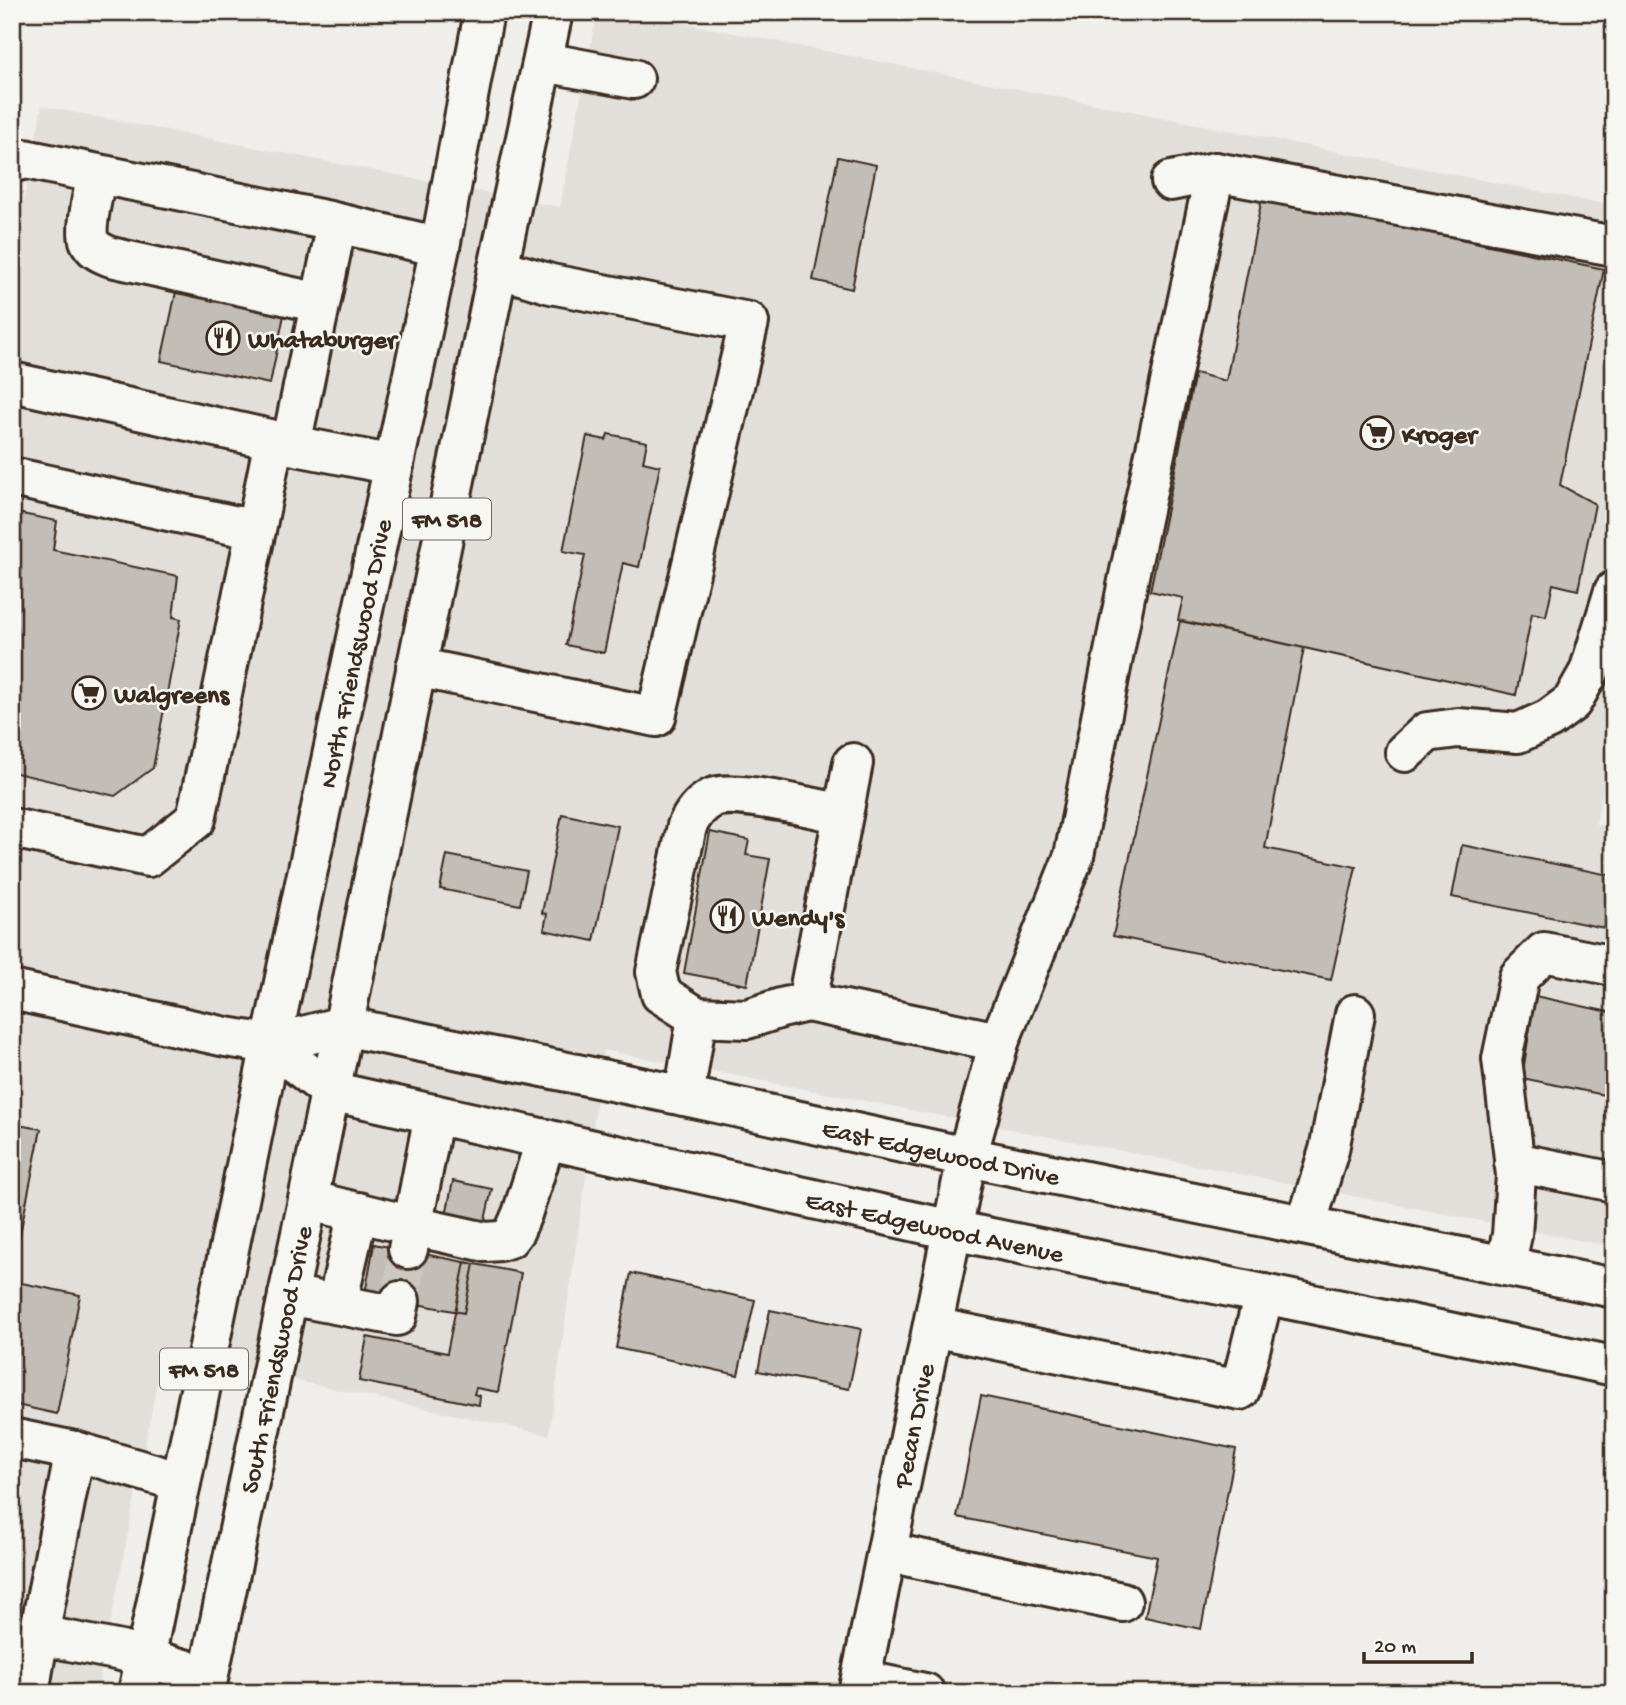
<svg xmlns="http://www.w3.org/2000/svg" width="1626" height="1705" font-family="'Gochi Hand',sans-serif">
	<rect width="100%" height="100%" fill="#efeeea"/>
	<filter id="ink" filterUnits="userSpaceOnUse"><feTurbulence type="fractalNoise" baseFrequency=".0143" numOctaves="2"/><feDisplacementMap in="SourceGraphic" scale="14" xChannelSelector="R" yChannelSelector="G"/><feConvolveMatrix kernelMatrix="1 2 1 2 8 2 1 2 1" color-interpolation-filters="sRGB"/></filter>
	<g filter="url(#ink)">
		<path fill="#e2dfdb" d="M 597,12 L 627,12 L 1614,206 L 1614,731 L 1596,824 L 1614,828 L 1614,1247 L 604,1050 L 549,1435 L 163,1352 L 97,1693 L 12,1693 L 12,261 L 42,106 L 560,207 Z"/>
		<path fill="#c2bdb7" stroke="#3b2a1e" stroke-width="2" d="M 838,157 L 876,165 L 852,289 L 813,280 Z
			M 1262,198 L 1604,269 L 1560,485 L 1595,504 L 1578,590 L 1553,584 L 1546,616 L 1532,613 L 1516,695 L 1178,620 L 1183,598 L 1150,591 L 1195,373 L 1226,381 Z
			M 176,292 L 284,315 L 270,384 L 161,361 Z
			M 608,434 L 647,442 L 643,462 L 660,466 L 639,567 L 623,563 L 604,653 L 566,645 L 585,555 L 563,551 L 587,436 L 606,440 Z
			M 12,512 L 57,521 L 53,550 L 178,576 L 173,617 L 181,619 L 153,768 L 115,796 L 12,772 Z
			M 1180,621 L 1304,648 L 1265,848 L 1356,867 L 1331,980 L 1113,936 Z
			M 562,814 L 618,826 L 594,941 L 544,930 L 547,914 L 542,913 Z
			M 710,832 L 749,840 L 746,855 L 770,859 L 747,985 L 684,973 Z
			M 1462,845 L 1614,876 L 1614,930 L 1452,897 Z
			M 447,855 L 527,871 L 520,905 L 440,889 Z
			M 1535,996 L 1614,1013 L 1614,1097 L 1522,1078 Z
			M 12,1124 L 41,1129 L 12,1274 Z
			M 453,1181 L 492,1189 L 483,1229 L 445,1220 Z
			M 374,1244 L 474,1264 L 464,1313 L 365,1294 Z
			M 465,1262 L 521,1273 L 498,1392 L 476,1388 L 474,1394 L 480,1396 L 479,1405 L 359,1381 L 367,1337 L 447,1353 Z
			M 631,1273 L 755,1300 L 738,1375 L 616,1348 Z
			M 12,1281 L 80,1295 L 57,1414 L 12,1404 Z
			M 770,1310 L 861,1329 L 849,1389 L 758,1371 Z
			M 981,1396 L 1236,1449 L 1201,1629 L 1145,1617 L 1157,1557 L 957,1517 Z"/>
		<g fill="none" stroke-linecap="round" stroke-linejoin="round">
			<path stroke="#cbc7c1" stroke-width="38" stroke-dasharray="38 19" stroke-linecap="butt" d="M 400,1301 L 408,1250"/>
			<defs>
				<g id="minor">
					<path d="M 544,62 L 634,79"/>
					<path d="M 12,163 L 25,159 L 325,220 L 440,247"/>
					<path d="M 97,174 C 94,188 85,228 89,240 C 93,250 102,253 111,257 L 320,303"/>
					<path d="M 1171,181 L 1215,172 L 1614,246"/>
					<path d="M 12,382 L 274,440"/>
					<path d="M 291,445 L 337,223"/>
					<path d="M 12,477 L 256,530 L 196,819 L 148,857 L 12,828"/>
					<path d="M 256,530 L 274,440 L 291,445 L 394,465"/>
					<path d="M 416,667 L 656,717 L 749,322 L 551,284 L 498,268"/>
					<path d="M 1405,752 L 1427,732 L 1458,728 L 1518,733 L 1549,719 L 1572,702 L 1589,672 L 1614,591"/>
					<path d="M 853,763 L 807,1002 L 999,1042"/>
					<path d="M 807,1002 L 781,1008 L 747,1019 L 697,1017 L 661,994 L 656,972 L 687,826 C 693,814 699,805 712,798 C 731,788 818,809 843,814"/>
					<path d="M 684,1096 L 697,1017"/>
					<path d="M 1514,1162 L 1614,1182"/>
					<path d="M 308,1200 L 413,1226 L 486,1242 L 500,1241 L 509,1238 L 515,1230 L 522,1214 L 546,1139"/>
					<path d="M 1306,1225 L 1329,1150 L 1355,1014"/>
					<path d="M 408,1249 L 434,1114"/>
					<path d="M 1505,1266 L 1512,1235 L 1516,1175 L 1502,1059 L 1519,977 L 1544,952 L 1614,966"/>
					<path d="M 288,1295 L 397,1316 L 400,1301"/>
					<path d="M 337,1304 L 358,1212"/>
					<path d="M 933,1327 L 1240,1390 L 1264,1294"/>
					<path d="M 12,1438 L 75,1451"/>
					<path d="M 887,1552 L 1122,1602"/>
					<path d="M 39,1635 L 75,1451 L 181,1482"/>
					<path d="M 861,1680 L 925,1693"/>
					<path d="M 29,1693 L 39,1635 L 121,1651 L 208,1676"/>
					<path id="s1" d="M 858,1693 L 967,1157 L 999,1042 L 1074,856 L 1130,571 L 1215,172"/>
				</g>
				<g id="major">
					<path id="s2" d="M 12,990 L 226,1037 L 271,1044 L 343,1026 L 684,1096 L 967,1157 L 1614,1288"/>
					<path id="s3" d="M 271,1044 L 330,1091 L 952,1230 L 1614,1366"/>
					<path id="s4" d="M 138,1693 L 271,1044 L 440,247 L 484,12"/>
					<path id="s5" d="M 205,1693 L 308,1200 L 498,268 L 553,12"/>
				</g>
			</defs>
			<use href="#minor" stroke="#3b2a1e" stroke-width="44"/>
			<use href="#major" stroke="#3b2a1e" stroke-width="44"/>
			<use href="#minor" stroke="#f6f6f2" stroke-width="38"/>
			<use href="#major" stroke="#f6f6f2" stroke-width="38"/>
		</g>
	</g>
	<defs>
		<symbol id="restaurant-ring" viewBox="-11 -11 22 22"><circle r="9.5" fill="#f6f6f2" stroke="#3b2a1e" stroke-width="1.5"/><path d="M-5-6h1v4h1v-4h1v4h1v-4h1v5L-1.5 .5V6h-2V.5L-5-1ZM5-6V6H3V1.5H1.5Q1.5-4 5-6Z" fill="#3b2a1e"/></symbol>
		<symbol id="supermarket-ring" viewBox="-11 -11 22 22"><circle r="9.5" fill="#f6f6f2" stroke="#3b2a1e" stroke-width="1.5"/><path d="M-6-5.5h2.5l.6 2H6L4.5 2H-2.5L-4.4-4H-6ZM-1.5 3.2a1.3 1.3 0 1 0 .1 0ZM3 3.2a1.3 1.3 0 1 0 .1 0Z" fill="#3b2a1e"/></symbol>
	</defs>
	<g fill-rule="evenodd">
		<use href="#restaurant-ring" x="204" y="319" width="38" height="38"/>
		<use href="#supermarket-ring" x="1358" y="414" width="38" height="38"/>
		<use href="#supermarket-ring" x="70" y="674" width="38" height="38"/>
		<use href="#restaurant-ring" x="708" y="897" width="38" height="38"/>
	</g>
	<g text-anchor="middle" stroke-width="5" stroke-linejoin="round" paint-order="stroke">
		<g fill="#f6f6f2" stroke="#73675e" stroke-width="2">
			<rect x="403" y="498.5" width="88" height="41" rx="5"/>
			<rect x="160" y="1348.5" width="88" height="41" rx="5"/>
		</g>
		<g font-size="24" font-weight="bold" fill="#3b2a1e">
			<text x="447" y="527">FM 518</text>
			<text x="204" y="1377">FM 518</text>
		</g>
		<g font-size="26" font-weight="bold" fill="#3b2a1e" stroke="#f6f6f2" text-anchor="start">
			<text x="248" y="347">Whataburger</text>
			<text x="1402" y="442">Kroger</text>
			<text x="114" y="702">Walgreens</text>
			<text x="752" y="925">Wendy's</text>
		</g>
		<g font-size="26" fill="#3b2a1e" stroke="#f6f6f2">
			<text dy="9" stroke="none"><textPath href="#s4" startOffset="1062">North Friendswood Drive</textPath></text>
			<text dy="9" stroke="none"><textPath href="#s2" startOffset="950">East Edgewood Drive</textPath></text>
			<text dy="9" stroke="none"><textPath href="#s3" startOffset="695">East Edgewood Avenue</textPath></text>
			<text dy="9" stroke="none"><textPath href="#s5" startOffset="341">South Friendswood Drive</textPath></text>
			<text dy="9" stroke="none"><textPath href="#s1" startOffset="273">Pecan Drive</textPath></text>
		</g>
	</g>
	<rect width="1626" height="1705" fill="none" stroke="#f6f6f2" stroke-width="42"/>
	<rect x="21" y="21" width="1584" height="1663" fill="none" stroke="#3b2a1e" stroke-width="2.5" filter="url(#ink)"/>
	<path d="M1364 1652v10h108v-10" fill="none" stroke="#3b2a1e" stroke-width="3.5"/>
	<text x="1374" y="1652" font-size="21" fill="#3b2a1e" stroke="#f6f6f2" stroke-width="5" paint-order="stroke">20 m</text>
</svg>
